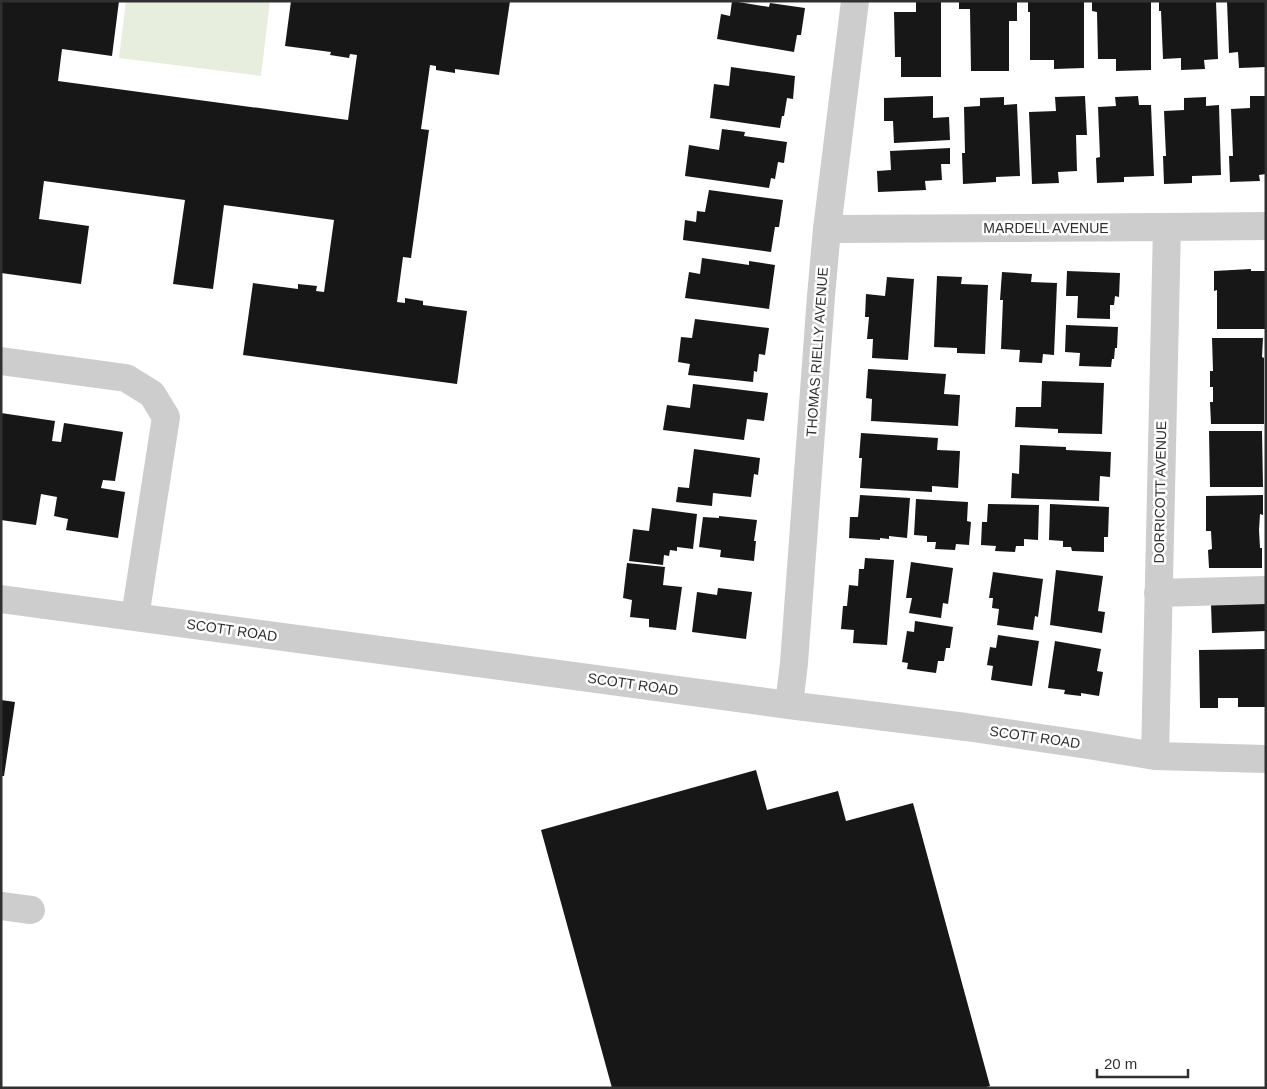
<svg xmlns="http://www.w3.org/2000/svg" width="1267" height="1089" font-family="Helvetica,sans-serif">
	<rect width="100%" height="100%" fill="#fff"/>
	<path fill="#e8eede" d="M 126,1 L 270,1 L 261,76 L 119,58 Z"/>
	<path fill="#171717" d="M 1,1 L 119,1 L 112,56 L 62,49 L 58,81 L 348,120 L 357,55 L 350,54 L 349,58 L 330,55 L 331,52 L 285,46 L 291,1 L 510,1 L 499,75 L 455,69 L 455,73 L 436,70 L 436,66 L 430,65 L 421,129 L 429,130 L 411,258 L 403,257 L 397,302 L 405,303 L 405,298 L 423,301 L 423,305 L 467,311 L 457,384 L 243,355 L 253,283 L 298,289 L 298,284 L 317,286 L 316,291 L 324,292 L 334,220 L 224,205 L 213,289 L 173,284 L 185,200 L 44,181 L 39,219 L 89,226 L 81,284 L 1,273 Z
		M 732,1 L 769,7 L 770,3 L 805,8 L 801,35 L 797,35 L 794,52 L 717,39 L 721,14 L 730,16 Z
		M 916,1 L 941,1 L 941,77 L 901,77 L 901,57 L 895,57 L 894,12 L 916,12 Z
		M 959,1 L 1017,1 L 1017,21 L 1009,21 L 1009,71 L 971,71 L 970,9 L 959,9 Z
		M 1028,1 L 1084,1 L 1084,68 L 1054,69 L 1054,60 L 1030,60 L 1030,12 L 1028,12 Z
		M 1092,1 L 1151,1 L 1151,70 L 1116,71 L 1116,59 L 1098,59 L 1097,12 L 1092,11 Z
		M 1159,1 L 1216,1 L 1218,59 L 1204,60 L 1205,69 L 1181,70 L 1181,58 L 1163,59 L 1161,11 L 1159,11 Z
		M 1227,1 L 1266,1 L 1266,67 L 1239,68 L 1238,52 L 1229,53 Z
		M 731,67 L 795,76 L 793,99 L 787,98 L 784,116 L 782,116 L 780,128 L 710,118 L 714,84 L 729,86 Z
		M 933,96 L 933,118 L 949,117 L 950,140 L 894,143 L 893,121 L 884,121 L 884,98 Z
		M 1085,96 L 1087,135 L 1076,135 L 1077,171 L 1058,172 L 1059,183 L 1032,184 L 1029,112 L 1056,111 L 1055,97 Z
		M 1138,96 L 1139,105 L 1151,105 L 1154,176 L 1124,177 L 1124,182 L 1097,183 L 1096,158 L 1100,157 L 1098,107 L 1116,106 L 1115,97 Z
		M 1250,96 L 1266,96 L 1266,174 L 1259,175 L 1260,181 L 1230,182 L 1229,156 L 1233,156 L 1231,109 L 1250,108 Z
		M 1004,97 L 1004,105 L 1017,104 L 1020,176 L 996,177 L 996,182 L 963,184 L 962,153 L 965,153 L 964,107 L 980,106 L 980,98 Z
		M 1206,97 L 1206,106 L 1219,105 L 1221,175 L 1192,176 L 1192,183 L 1164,184 L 1163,156 L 1166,156 L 1164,111 L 1184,110 L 1184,98 Z
		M 722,129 L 745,132 L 744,136 L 787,142 L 784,163 L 778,162 L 775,179 L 771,178 L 769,188 L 685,176 L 689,145 L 719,150 Z
		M 950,148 L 950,164 L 941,164 L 942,180 L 925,181 L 926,190 L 878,192 L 877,171 L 891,170 L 890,151 Z
		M 709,190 L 783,200 L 779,227 L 775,227 L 771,252 L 683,240 L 685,220 L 696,222 L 697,211 L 705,212 Z
		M 702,258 L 749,265 L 749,261 L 775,265 L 769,309 L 685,298 L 689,272 L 700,274 Z
		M 1251,269 L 1251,271 L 1266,271 L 1266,329 L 1217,329 L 1217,290 L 1214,291 L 1214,271 Z
		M 1067,271 L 1120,273 L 1119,297 L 1115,296 L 1114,305 L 1110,305 L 1110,319 L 1077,318 L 1078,296 L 1066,296 Z
		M 1002,272 L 1032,274 L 1031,282 L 1057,283 L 1054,355 L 1043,354 L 1042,363 L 1019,362 L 1020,350 L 1001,349 L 1003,300 L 1000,300 Z
		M 937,276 L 962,277 L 961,284 L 988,285 L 985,354 L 957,353 L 957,348 L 934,347 Z
		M 887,277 L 914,279 L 908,360 L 872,358 L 873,339 L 867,339 L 869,317 L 865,317 L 866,294 L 885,296 Z
		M 695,319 L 769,328 L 765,355 L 759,354 L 757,372 L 754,371 L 753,382 L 688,375 L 690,364 L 678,362 L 681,337 L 692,338 Z
		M 1066,325 L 1118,327 L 1117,348 L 1115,348 L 1114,359 L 1112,359 L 1111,367 L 1079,366 L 1080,353 L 1065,352 Z
		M 1212,338 L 1263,338 L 1262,357 L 1264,358 L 1264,424 L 1211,424 L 1210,402 L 1213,402 L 1213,387 L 1210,387 L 1210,371 L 1213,371 Z
		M 868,369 L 946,374 L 944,394 L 960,395 L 958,426 L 871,421 L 872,399 L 866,398 Z
		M 1042,381 L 1104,383 L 1102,434 L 1058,433 L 1058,429 L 1015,427 L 1016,407 L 1041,407 Z
		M 693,384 L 768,393 L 764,421 L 747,419 L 744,440 L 663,430 L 667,405 L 690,408 Z
		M 1,413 L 55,421 L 52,441 L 61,442 L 64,423 L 123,432 L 115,481 L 103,480 L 101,488 L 125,492 L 118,538 L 66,530 L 68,519 L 54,516 L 57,497 L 41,494 L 36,525 L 1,520 Z
		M 1209,431 L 1262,431 L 1263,487 L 1210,487 Z
		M 861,433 L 938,438 L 937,450 L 960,451 L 958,488 L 932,486 L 932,492 L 860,488 L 862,458 L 859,458 Z
		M 1020,445 L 1066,447 L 1066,450 L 1111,452 L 1110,477 L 1100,476 L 1099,501 L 1011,498 L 1012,473 L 1019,474 Z
		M 694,449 L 760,458 L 758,475 L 754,474 L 751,497 L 713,493 L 712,506 L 676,502 L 678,487 L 689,488 Z
		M 860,495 L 910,498 L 907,538 L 889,536 L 889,539 L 880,538 L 880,540 L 849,538 L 850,517 L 858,517 Z
		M 1263,495 L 1263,515 L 1260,514 L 1259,530 L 1260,548 L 1262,548 L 1262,568 L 1209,568 L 1208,550 L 1212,549 L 1211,531 L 1206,531 L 1206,496 Z
		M 916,499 L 968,502 L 967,521 L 971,522 L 969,545 L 956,544 L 955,550 L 935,549 L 936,542 L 927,542 L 927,536 L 914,535 Z
		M 988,504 L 1039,505 L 1038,540 L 1024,539 L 1024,546 L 1016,546 L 1015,552 L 995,551 L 996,546 L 981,545 L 982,522 L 987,522 Z
		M 1050,504 L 1109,507 L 1108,537 L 1104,537 L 1104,552 L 1072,551 L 1071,547 L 1063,547 L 1063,541 L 1049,540 Z
		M 652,508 L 697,514 L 693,549 L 677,547 L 677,551 L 670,550 L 669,556 L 664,555 L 663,565 L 629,561 L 633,529 L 649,531 Z
		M 719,516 L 757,520 L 754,541 L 756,541 L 754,561 L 720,557 L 721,550 L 699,547 L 703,517 L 719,518 Z
		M 865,558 L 894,560 L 887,645 L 853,643 L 854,630 L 841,629 L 843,606 L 847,606 L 849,585 L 858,586 L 859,569 L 864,569 Z
		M 911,562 L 953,568 L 948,604 L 943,603 L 941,618 L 909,613 L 912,598 L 906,598 Z
		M 627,563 L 665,567 L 663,585 L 682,587 L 676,630 L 649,627 L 649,619 L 630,617 L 632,600 L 623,598 Z
		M 1056,570 L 1103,576 L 1098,611 L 1105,612 L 1102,633 L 1050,625 Z
		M 993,572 L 1043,579 L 1038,617 L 1035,616 L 1033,630 L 997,625 L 999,609 L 992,608 L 993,598 L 989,598 Z
		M 718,588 L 752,592 L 746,639 L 692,632 L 697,592 L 717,595 Z
		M 1266,602 L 1266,631 L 1212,633 L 1211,604 Z
		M 915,621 L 953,627 L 950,648 L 946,648 L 944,661 L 938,661 L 936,673 L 907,669 L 908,663 L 902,662 L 907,631 L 914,632 Z
		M 998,635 L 1039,641 L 1032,686 L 991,680 L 993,666 L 987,665 L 990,647 L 996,648 Z
		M 1055,641 L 1101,649 L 1097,671 L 1103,672 L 1099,696 L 1081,693 L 1081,696 L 1064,694 L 1065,690 L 1048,688 Z
		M 1266,649 L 1266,707 L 1238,707 L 1238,698 L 1218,698 L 1218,708 L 1200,708 L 1199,650 Z
		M 1,700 L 15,702 L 4,776 L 1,776 Z
		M 756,770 L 767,810 L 838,791 L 846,821 L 913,803 L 990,1086 L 983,1088 L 612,1088 L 541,830 Z"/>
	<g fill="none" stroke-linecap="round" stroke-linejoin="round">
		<path stroke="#cdcdcd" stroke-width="28" d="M 827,229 L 1167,227 L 1266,226
			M 1,361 L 126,378 L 152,394 L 166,417 L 135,617
			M 1158,593 L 1266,590
			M 1,599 L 789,705 L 966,727 L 1088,745 L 1155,756 L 1266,759
			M 789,705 L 794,663 L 821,296 L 827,229 L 855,1
			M 1155,756 L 1167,227
			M 1,906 L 31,910"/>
	</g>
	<g text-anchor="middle" stroke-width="5" stroke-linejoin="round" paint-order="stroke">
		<g font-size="14" fill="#303030" stroke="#fff">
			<text x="1046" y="233">MARDELL AVENUE</text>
			<text transform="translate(817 352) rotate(-86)" y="5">THOMAS RIELLY AVENUE</text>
			<text transform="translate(1160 492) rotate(-89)" y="5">DORRICOTT AVENUE</text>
			<text transform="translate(232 630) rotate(8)" y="5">SCOTT ROAD</text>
			<text transform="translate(633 684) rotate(8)" y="5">SCOTT ROAD</text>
			<text transform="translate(1035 737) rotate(8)" y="5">SCOTT ROAD</text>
		</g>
	</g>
	<rect width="1267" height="1089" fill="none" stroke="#303030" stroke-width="5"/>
	<path d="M1097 1069v8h91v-8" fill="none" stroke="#303030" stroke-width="2.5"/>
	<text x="1104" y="1069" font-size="15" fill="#303030" stroke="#ffffff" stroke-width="4" paint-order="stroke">20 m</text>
</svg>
